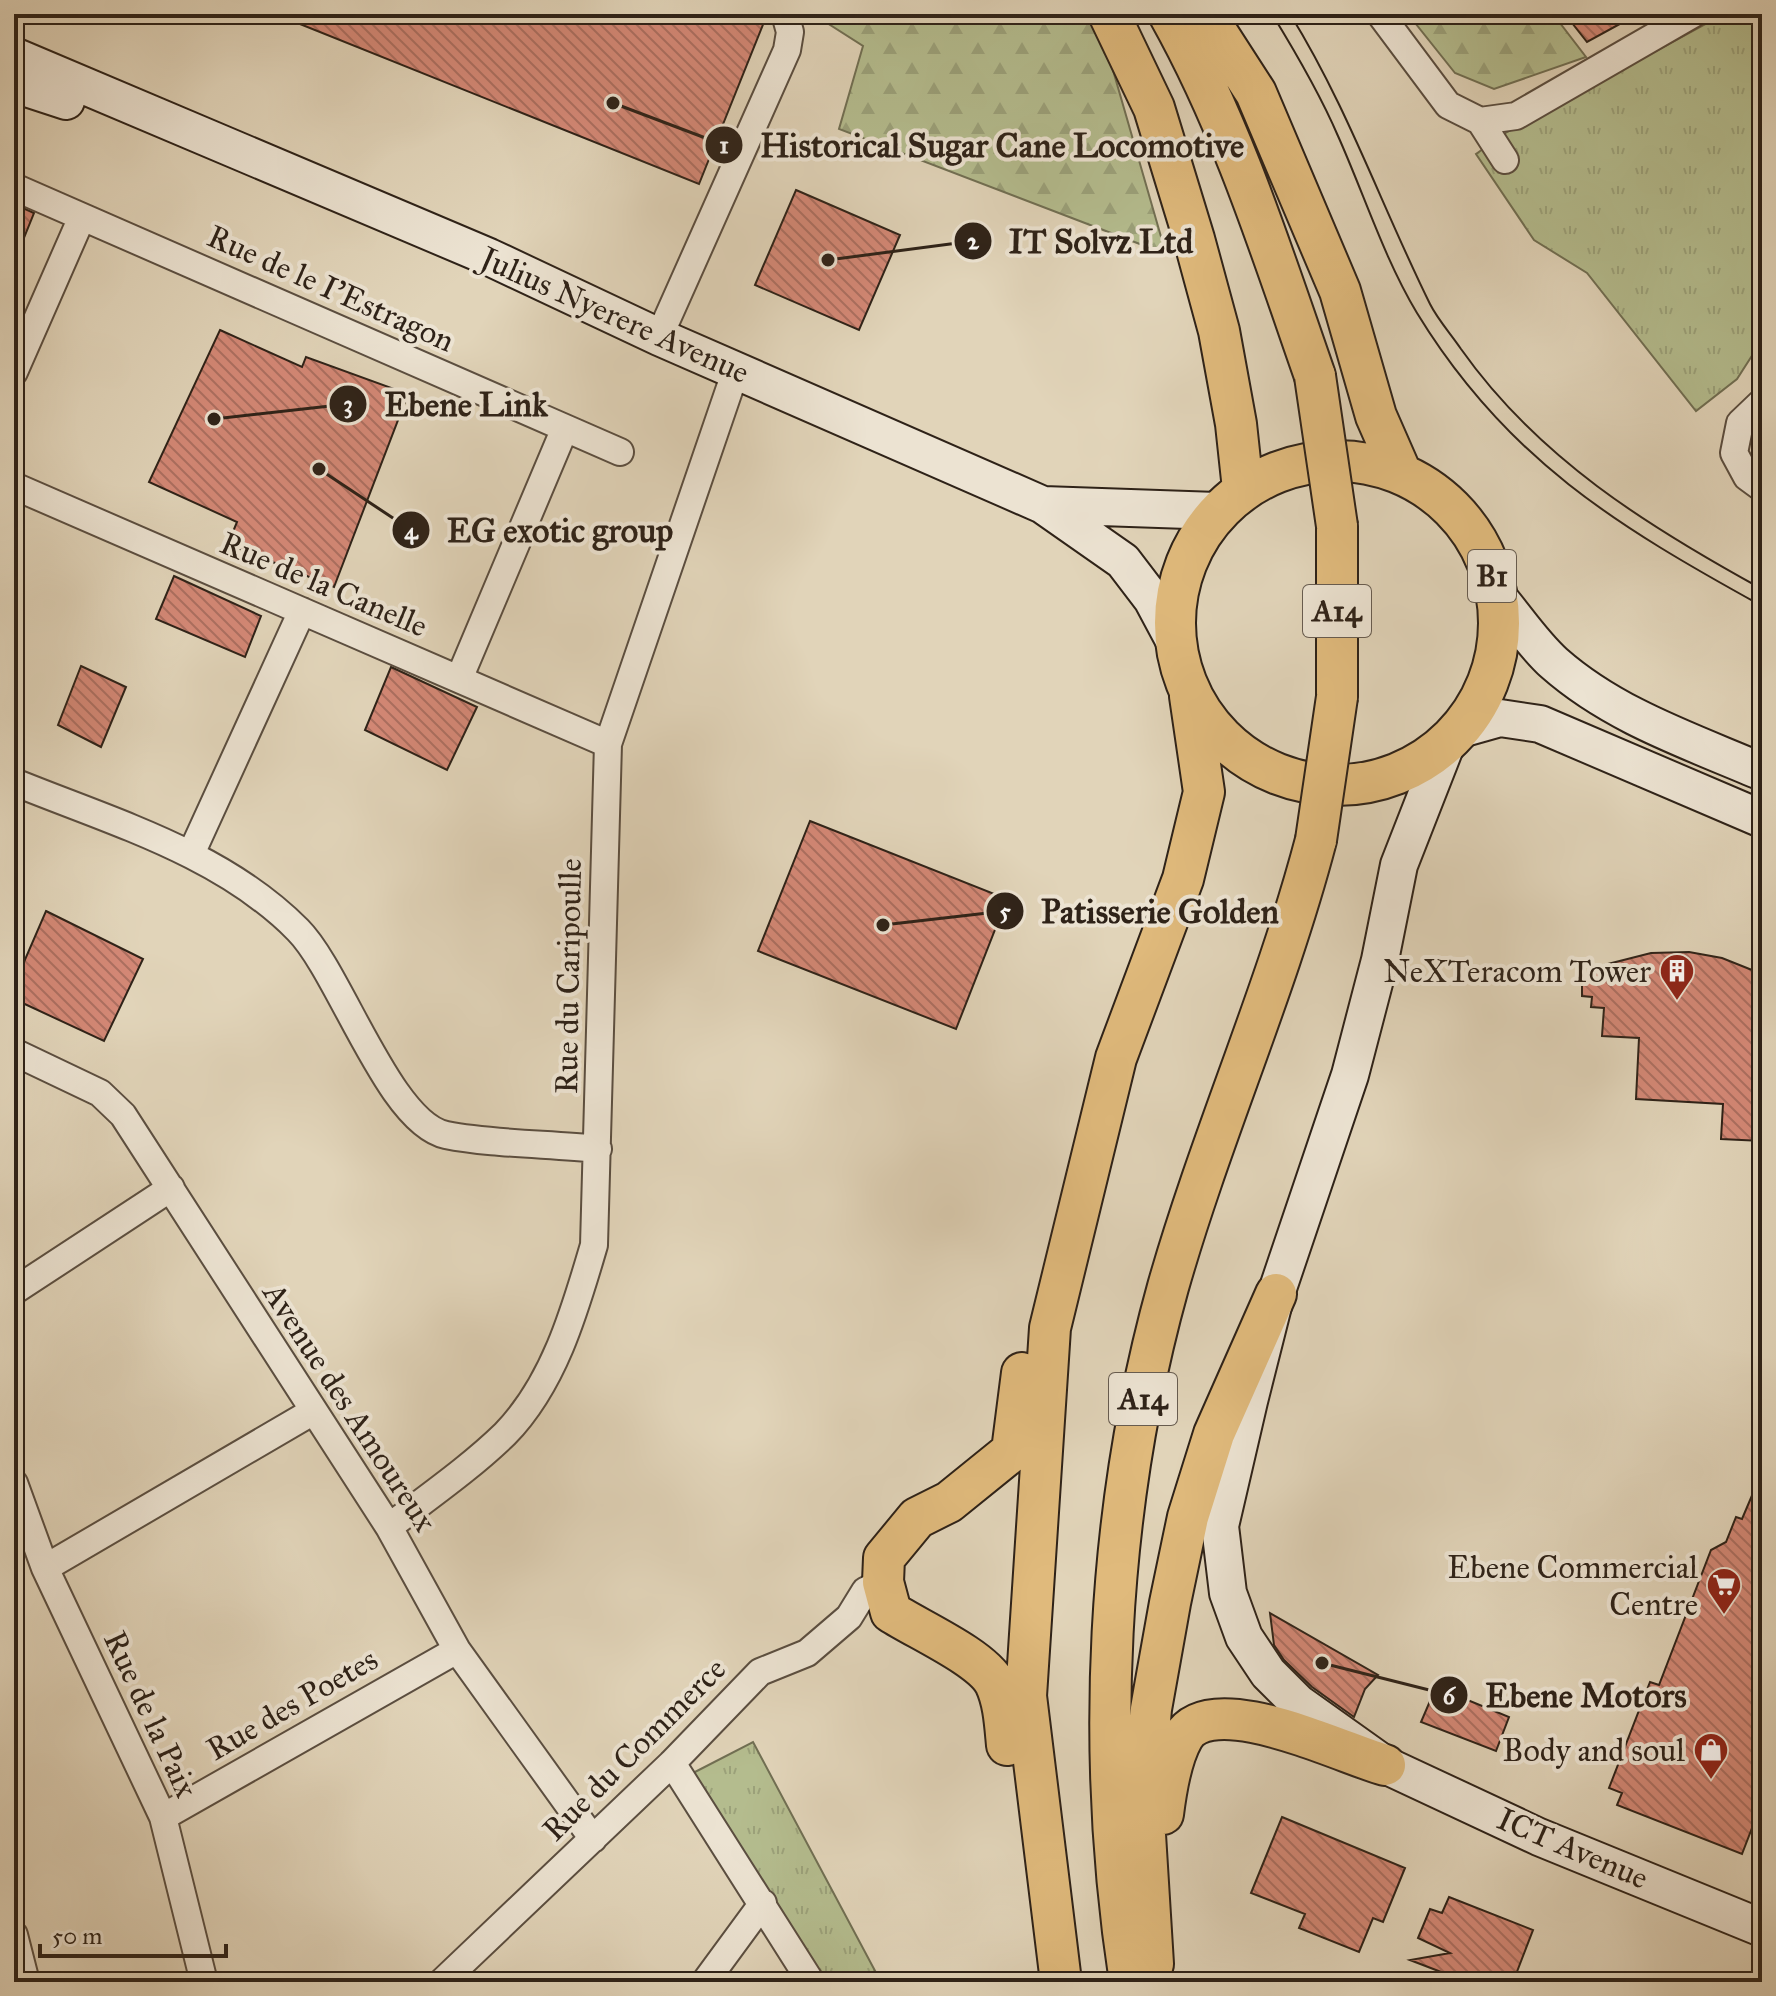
<svg xmlns="http://www.w3.org/2000/svg" width="1776" height="1996" font-family="'IM FELL Great Primer',serif">
	<defs>
		<pattern id="grass-tufts" width="24" height="20" patternUnits="userSpaceOnUse" patternTransform="scale(2)"><rect width="24" height="20" fill="#b4bc8e"/><path d="M3 7l-1-3M5 7V3M7 7l1-3M15 17l-1-3M17 17v-4M19 17l1-3" fill="none" stroke="#9ba17a"/></pattern>
		<pattern id="forest-firs" width="22" height="20" patternUnits="userSpaceOnUse" patternTransform="scale(2)"><rect width="22" height="20" fill="#b4bc8e"/><path d="M5 1l3.5 6h-7zM16 11l3.5 6h-7z" fill="#9ba17a"/></pattern>
		<pattern id="building-back-hatch" width="6" height="6" patternUnits="userSpaceOnUse" patternTransform="scale(2)"><rect width="6" height="6" fill="#d48876"/><path d="M-1 5l2 2M0 0l6 6M5-1l2 2" fill="none" stroke="#ac6f60"/></pattern>
	</defs>
	<rect width="100%" height="100%" fill="#e1d4b9"/>
	<filter id="stains"><feTurbulence type="fractalNoise" baseFrequency=".0025" numOctaves="4"/><feColorMatrix values="0 0 0 0 .2 0 0 0 0 .09 0 0 0 0 .02 0 0 0 .5 -.17"/></filter>
	<radialGradient id="worn" r=".72"><stop offset=".6" stop-color="#630" stop-opacity="0"/><stop offset="1" stop-color="#630" stop-opacity=".3"/></radialGradient>
	<path fill="url(#grass-tufts)" stroke="#716f53" stroke-width="2" d="M 1709,22 L 1762,22 L 1762,340 L 1737,379 L 1696,411 L 1587,273 L 1534,240 L 1476,154 L 1507,132 Z
		M 753,1742 L 881,1982 L 822,1982 L 693,1773 Z"/>
	<path fill="url(#forest-firs)" stroke="#716f53" stroke-width="2" d="M 813,14 L 1087,14 L 1106,46 L 1166,254 L 839,129 L 863,46 Z
		M 1408,14 L 1553,14 L 1586,57 L 1494,89 L 1455,73 Z"/>
	<path fill="url(#building-back-hatch)" stroke="#2e2218" stroke-width="2" d="M 275,14 L 745,14 L 764,22 L 699,184 Z
		M 1565,14 L 1638,14 L 1587,42 Z
		M 796,190 L 900,235 L 859,330 L 755,285 Z
		M 14,204 L 34,213 L 15,260 L 14,260 Z
		M 220,330 L 302,367 L 306,357 L 408,394 L 334,587 L 228,544 L 237,522 L 149,482 Z
		M 174,576 L 261,616 L 245,657 L 156,619 Z
		M 81,666 L 126,687 L 101,747 L 58,725 Z
		M 391,667 L 477,707 L 447,770 L 365,730 Z
		M 810,821 L 1007,899 L 956,1029 L 758,951 Z
		M 46,911 L 143,959 L 104,1041 L 14,999 L 14,985 Z
		M 1689,952 L 1722,958 L 1762,974 L 1762,1141 L 1721,1139 L 1723,1104 L 1636,1099 L 1639,1038 L 1602,1036 L 1604,1008 L 1591,1007 L 1592,997 L 1582,996 L 1582,978 L 1604,965 L 1651,953 Z
		M 1762,1472 L 1762,1802 L 1742,1854 L 1617,1805 L 1622,1793 L 1609,1788 L 1650,1682 L 1659,1685 L 1711,1550 L 1726,1542 L 1736,1517 L 1742,1519 Z
		M 1270,1613 L 1378,1675 L 1365,1689 L 1354,1717 L 1312,1687 L 1284,1660 L 1274,1645 Z
		M 1436,1687 L 1509,1717 L 1496,1751 L 1421,1722 Z
		M 1282,1817 L 1405,1868 L 1383,1922 L 1373,1918 L 1359,1952 L 1299,1928 L 1305,1914 L 1251,1893 Z
		M 1449,1897 L 1533,1930 L 1513,1982 L 1467,1982 L 1410,1960 L 1450,1953 L 1418,1938 L 1430,1909 L 1442,1913 Z"/>
	<g fill="none" stroke-linecap="round" stroke-linejoin="round">
		<defs>
			<path id="street" d="M 1380,14 L 1448,105 L 1480,121 L 1505,160
				M 1480,121 L 1516,116 L 1693,14
				M 14,187 L 620,452
				M 659,337 L 787,50 L 790,32 L 785,14
				M 14,372 L 82,217
				M 1762,402 L 1740,423 L 1734,453 L 1747,477 L 1762,488
				M 14,486 L 608,744
				M 459,679 L 565,428
				M 14,782 C 112,822 222,853 298,930 C 340,972 389,1123 446,1135 C 490,1144 551,1144 598,1149
				M 191,854 L 302,611
				M 14,1052 L 100,1093 L 123,1115 L 389,1527 L 457,1650 L 593,1839
				M 14,1291 L 171,1188
				M 14,1483 L 45,1568 L 163,1817 L 204,1982
				M 389,1527 C 428,1497 470,1468 505,1434 C 554,1384 575,1310 594,1245 L 608,744 L 736,370
				M 45,1568 L 312,1412
				M 672,1763 L 811,1982
				M 163,1817 L 457,1650
				M 14,1935 L 26,1982
				M 442,1982 L 672,1763 L 760,1672 L 807,1653 L 849,1617 L 865,1591 L 883,1582
				M 705,1982 L 763,1903"/>
			<path id="secondary" d="M 14,56 L 489,257 L 659,337 L 1043,505 L 1123,561 L 1152,599 L 1175,642
				M 14,84 L 66,101
				M 1043,505 L 1217,511
				M 1498,597 C 1516,618 1533,644 1554,663 C 1614,716 1690,741 1762,772
				M 1461,729 L 1500,718 L 1540,724 L 1762,819
				M 1446,745 L 1399,865 L 1380,960 L 1350,1075 L 1276,1294 L 1249,1401 L 1220,1526 L 1228,1593 L 1244,1637 L 1268,1673 L 1298,1703 L 1385,1765 L 1539,1837 L 1762,1928"/>
			<path id="primary" d="M 1109,14 L 1154,108 L 1194,239 L 1219,331 L 1236,424 L 1243,489
				M 1169,14 C 1233,128 1272,253 1315,376
				M 1205,14 L 1256,93 L 1340,291 L 1376,416 L 1401,473
				M1175 623a162 162 0 1 1 324 0a162 162 0 1 1-324 0Z
				M 1337,526 L 1337,697
				M 1007,1745 C 1005,1724 1004,1702 995,1683 C 981,1657 917,1629 891,1612 L 883,1582 L 884,1558 L 917,1518 L 949,1502 L 1012,1451 L 1022,1373
				M 1163,1814 C 1166,1790 1171,1758 1183,1737 C 1212,1688 1344,1754 1385,1765
				M 1153,1964 L 1143,1802 L 1151,1709 L 1170,1603 L 1188,1517 L 1214,1434 L 1276,1294
				M 1061,1982 L 1026,1696 L 1050,1328 L 1116,1058 L 1183,879 L 1204,792 L 1190,696
				M 1130,1982 C 1095,1754 1106,1510 1168,1287 C 1211,1136 1276,992 1316,840"/>
		</defs>
		<use href="#street" stroke="#5b4e40" stroke-width="30"/>
		<use href="#secondary" stroke="#2e2218" stroke-width="40"/>
		<use href="#primary" stroke="#2e2218" stroke-width="44"/>
		<use href="#street" stroke="#ece3d2" stroke-width="26"/>
		<use href="#secondary" stroke="#ece3d2" stroke-width="36"/>
		<use href="#primary" stroke="#e0ba7c" stroke-width="40"/>
		<path stroke="#2e2218" stroke-width="2" d="M 1272,14 C 1296,53 1320,94 1338,136 C 1364,194 1384,258 1417,313 C 1506,459 1617,526 1762,606
			M 1290,14 C 1347,106 1382,207 1430,304 C 1438,320 1451,334 1461,349 C 1538,458 1647,526 1762,589"/>
		<defs>
			<path id="primary-bridge" d="M 1315,376 L 1337,526
				M 1316,840 L 1337,697"/>
		</defs>
		<use href="#primary-bridge" stroke="#2e2218" stroke-width="44" stroke-linecap="butt"/>
		<use href="#primary-bridge" stroke="#e0ba7c" stroke-width="40"/>
	</g>
	<defs>
		<symbol id="building-pin" viewBox="-11 -11 22 30"><path d="M0 17L-7.5 6A9.5 9.5 0 1 1 7.5 6Z" fill="#8f2418" stroke="#ece3d2"/><path d="M-4-6H4V6H1V3H-1V6H-4ZM-2.5-4.3h1.7v1.8h-1.7ZM.8-4.3h1.7v1.8H.8ZM-2.5-1h1.7V.8h-1.7ZM.8-1h1.7V.8H.8Z" fill="#fff"/></symbol>
		<symbol id="supermarket-pin" viewBox="-11 -11 22 30"><path d="M0 17L-7.5 6A9.5 9.5 0 1 1 7.5 6Z" fill="#8f2418" stroke="#ece3d2"/><path d="M-6-5.5h2.5l.6 2H6L4.5 2H-2.5L-4.4-4H-6ZM-1.5 3.2a1.3 1.3 0 1 0 .1 0ZM3 3.2a1.3 1.3 0 1 0 .1 0Z" fill="#fff"/></symbol>
		<symbol id="shop-pin" viewBox="-11 -11 22 30"><path d="M0 17L-7.5 6A9.5 9.5 0 1 1 7.5 6Z" fill="#8f2418" stroke="#ece3d2"/><path d="M-5-2.5h2.3a2.7 3.5 0 0 1 5.4 0H5L5.5 6h-11ZM-1.5-2.5h3a1.5 2.3 0 0 0-3 0Z" fill="#fff"/></symbol>
	</defs>
	<g fill-rule="evenodd">
		<use href="#building-pin" x="1657" y="951" width="40" height="54"/>
		<use href="#supermarket-pin" x="1704" y="1565" width="40" height="54"/>
		<use href="#shop-pin" x="1691" y="1730" width="40" height="54"/>
	</g>
	<g text-anchor="middle" stroke-width="8" stroke-linejoin="round" paint-order="stroke">
		<g fill="#ece3d2" stroke="#675c50" stroke-width="2">
			<rect x="1468" y="550" width="48" height="52" rx="6"/>
			<rect x="1303" y="585" width="68" height="52" rx="6"/>
			<rect x="1109" y="1373" width="68" height="52" rx="6"/>
		</g>
		<g font-size="30" font-weight="bold" fill="#2e2218">
			<text x="1492" y="586">B1</text>
			<text x="1337" y="621">A14</text>
			<text x="1143" y="1409">A14</text>
		</g>
		<g font-size="32" fill="#2e2218" stroke="#ece3d2">
			<text transform="translate(331 288) rotate(24)" y="11">Rue de le I'Estragon</text>
			<text transform="translate(615 315) rotate(24)" y="11">Julius Nyerere Avenue</text>
			<text transform="translate(324 584) rotate(23)" y="11">Rue de la Canelle</text>
			<text transform="translate(568 976) rotate(-89)" y="11">Rue du Caripoulle</text>
			<text transform="translate(350 1407) rotate(57)" y="11">Avenue des Amoureux</text>
			<text transform="translate(292 1704) rotate(-30)" y="11">Rue des Poetes</text>
			<text transform="translate(151 1714) rotate(65)" y="11">Rue de la Paix</text>
			<text transform="translate(634 1749) rotate(-45)" y="11">Rue du Commerce</text>
			<text transform="translate(1573 1848) rotate(23)" y="11">ICT Avenue</text>
		</g>
		<g font-size="32" fill="#2e2218" stroke="#ece3d2" text-anchor="end">
			<text x="1651" y="982">NeXTeracom Tower</text>
			<text x="1698" y="1578">Ebene Commercial<tspan x="1698" dy="37">Centre</tspan></text>
			<text x="1685" y="1761">Body and soul</text>
		</g>
	</g>
	<path fill="none" stroke="#2e2218" stroke-width="3" d="M613 103L724 145M828 260L973 241M214 419L348 404M319 469L411 530M883 925L1005 911M1322 1663L1449 1695"/>
	<g fill="#2e2218" stroke="#ece3d2" stroke-width="3">
		<circle cx="613" cy="103" r="8"/>
		<circle cx="828" cy="260" r="8"/>
		<circle cx="214" cy="419" r="8"/>
		<circle cx="319" cy="469" r="8"/>
		<circle cx="883" cy="925" r="8"/>
		<circle cx="1322" cy="1663" r="8"/>
		<circle cx="724" cy="145" r="20"/>
		<circle cx="973" cy="241" r="20"/>
		<circle cx="348" cy="404" r="20"/>
		<circle cx="411" cy="530" r="20"/>
		<circle cx="1005" cy="911" r="20"/>
		<circle cx="1449" cy="1695" r="20"/>
	</g>
	<g font-size="24" text-anchor="middle" font-weight="bold" fill="#fff">
		<text x="724" y="153">1</text>
		<text x="973" y="249">2</text>
		<text x="348" y="412">3</text>
		<text x="411" y="539">4</text>
		<text x="1005" y="919">5</text>
		<text x="1449" y="1704">6</text>
	</g>
	<g font-size="34" text-anchor="middle" font-weight="bold" fill="#2e2218" stroke="#ece3d2" stroke-width="8" stroke-linejoin="round" paint-order="stroke">
		<text x="1002" y="157">Historical Sugar Cane Locomotive</text>
		<text x="1101" y="253">IT Solvz Ltd</text>
		<text x="466" y="416">Ebene Link</text>
		<text x="560" y="542">EG exotic group</text>
		<text x="1160" y="923">Patisserie Golden</text>
		<text x="1586" y="1707">Ebene Motors</text>
	</g>
	<rect width="1776" height="1996" fill="none" stroke="#e1d4b9" stroke-width="48"/>
	<rect x="16" y="16" width="1744" height="1964" fill="none" stroke="#2e2218" stroke-width="4"/>
	<rect x="24" y="24" width="1728" height="1948" fill="none" stroke="#2e2218" stroke-width="2"/>
	<path d="M40 1944v12h186v-12" fill="none" stroke="#2e2218" stroke-width="4"/>
	<text x="52" y="1944" font-size="24" fill="#2e2218" stroke="#ece3d2" stroke-width="6" paint-order="stroke">50 m</text>
	<rect width="100%" height="100%" filter="url(#stains)"/>
	<rect width="100%" height="100%" fill="url(#worn)"/>
</svg>
